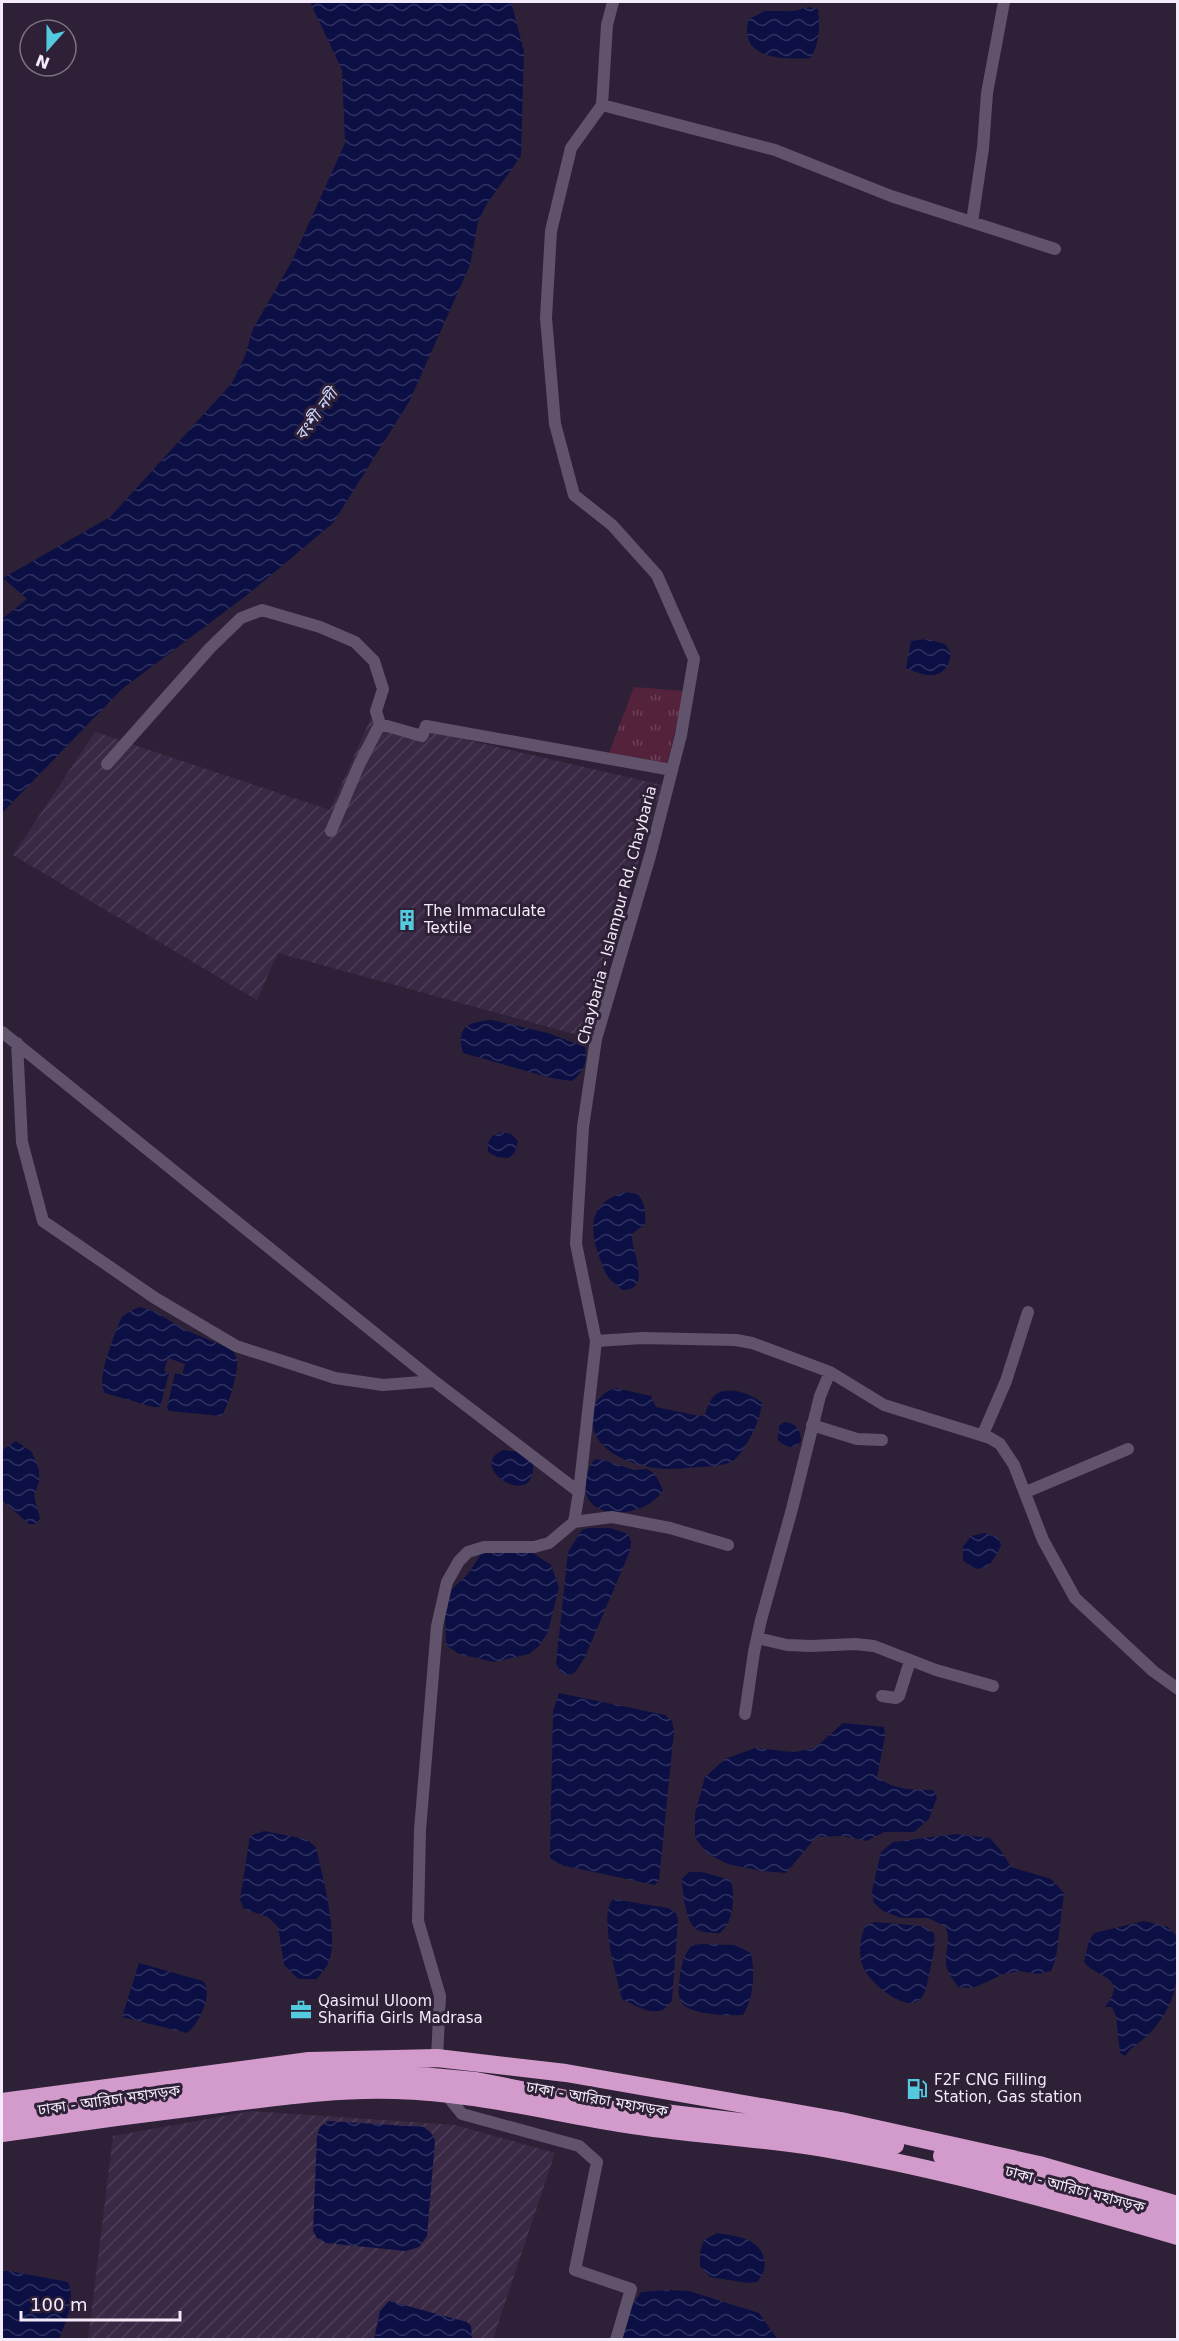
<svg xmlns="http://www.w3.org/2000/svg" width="1179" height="2341" font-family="'DejaVu Sans','Noto Sans Bengali',sans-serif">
	<defs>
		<pattern id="industrial-furrows" width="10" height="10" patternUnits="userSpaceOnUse" patternTransform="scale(1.5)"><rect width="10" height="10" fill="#3a2945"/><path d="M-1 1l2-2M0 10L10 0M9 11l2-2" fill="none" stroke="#4d3e58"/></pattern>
		<pattern id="park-tufts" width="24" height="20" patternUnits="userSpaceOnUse" patternTransform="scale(1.5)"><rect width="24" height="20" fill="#54223b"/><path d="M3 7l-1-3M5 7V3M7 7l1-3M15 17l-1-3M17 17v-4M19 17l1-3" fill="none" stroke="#6d4258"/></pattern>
		<pattern id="water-waves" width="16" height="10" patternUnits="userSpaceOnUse" patternTransform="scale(1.5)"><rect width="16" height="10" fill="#0b0f44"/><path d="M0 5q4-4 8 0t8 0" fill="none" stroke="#2f3260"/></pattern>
	</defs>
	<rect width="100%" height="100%" fill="#2e2137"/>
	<path fill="url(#industrial-furrows)" d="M 371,718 L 662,785 L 585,1037 L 278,953 L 257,1000 L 13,855 L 95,732 L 330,810 Z
		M 252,2111 L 455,2125 L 555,2153 L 493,2339 L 88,2340 L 113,2136 Z"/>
	<path fill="url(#park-tufts)" d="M 634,687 L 685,691 L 667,763 L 609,753 Z"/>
	<path fill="url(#water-waves)" d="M 310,2 L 511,2 L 524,51 L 521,156 L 486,205 L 478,222 L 470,265 L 409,402 L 333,523 L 247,595 L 122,689 L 2,813 L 2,619 L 27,599 L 3,578 L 110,517 L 232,383 L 245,356 L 253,329 L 292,261 L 345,143 L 342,70 Z
		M 809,7 L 818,9 C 820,26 820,42 811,58 C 783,60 737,59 749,19 L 765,11 L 794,11 Z
		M 926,639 L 945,644 L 951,654 C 946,682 926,677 906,668 L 911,641 Z
		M 492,1020 L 548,1033 L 585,1047 C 587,1062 585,1071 572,1081 L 551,1078 L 463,1053 C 456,1026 468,1022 492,1020 Z
		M 501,1132 L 511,1134 L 518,1141 L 515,1152 L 509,1158 L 497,1157 L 488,1152 L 488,1143 L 492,1136 Z
		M 624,1192 L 638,1194 C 645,1204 646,1212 645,1224 L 632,1234 C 630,1250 654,1290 622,1290 C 618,1286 612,1282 608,1277 C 604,1271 601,1262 599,1256 C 588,1225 591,1203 624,1192 Z
		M 139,1307 L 154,1311 L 183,1329 L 233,1350 C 234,1352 236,1357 237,1359 C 239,1370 228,1409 221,1416 L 169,1411 L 167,1408 L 175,1373 L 182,1375 L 185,1364 L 168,1358 L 164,1371 L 169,1373 L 160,1407 L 153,1407 L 105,1393 C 95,1379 115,1335 121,1318 L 127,1313 Z
		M 615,1388 L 651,1396 L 656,1407 L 700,1416 L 705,1414 C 707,1409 709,1401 713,1397 C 724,1384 751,1393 762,1403 C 761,1418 746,1451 734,1460 C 724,1467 710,1466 698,1467 C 687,1468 676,1469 665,1469 C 633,1467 585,1451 593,1410 C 595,1400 605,1391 615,1388 Z
		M 784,1422 C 796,1423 801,1430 801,1441 C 794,1451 785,1447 778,1440 L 779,1426 Z
		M 16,1441 L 32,1452 L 39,1470 L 39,1482 L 34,1496 L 40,1519 L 35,1524 L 29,1524 L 2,1500 L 2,1450 Z
		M 503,1450 L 520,1452 L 533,1465 C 536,1512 464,1467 503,1450 Z
		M 595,1459 L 603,1460 L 634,1470 L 647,1469 L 655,1474 L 663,1490 C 645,1521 574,1523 587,1476 C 589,1469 590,1464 595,1459 Z
		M 589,1528 L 610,1528 L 628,1534 L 631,1541 L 630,1551 L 585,1657 L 576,1671 L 570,1675 L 562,1673 L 556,1664 L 568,1552 L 582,1530 Z
		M 984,1533 L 998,1537 L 1001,1545 C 993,1564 982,1579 963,1560 L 963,1547 L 971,1536 Z
		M 498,1551 L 533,1553 L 551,1565 L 559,1587 L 548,1632 L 539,1646 L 529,1654 L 494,1662 L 459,1654 L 446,1645 L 445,1609 L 451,1590 L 468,1574 L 481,1554 Z
		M 559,1693 L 665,1715 L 672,1721 L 674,1731 L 659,1880 L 655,1885 L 561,1865 L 550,1858 L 553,1711 Z
		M 843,1723 L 884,1727 L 885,1736 L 877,1777 C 894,1790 912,1790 933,1790 L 937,1797 L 929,1819 L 914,1832 L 884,1832 L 867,1841 L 842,1836 L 816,1837 L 786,1873 L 761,1871 L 728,1864 L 708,1854 L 695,1838 L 695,1814 L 705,1777 L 725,1759 L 755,1748 L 794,1752 L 815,1748 Z
		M 264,1831 L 306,1839 L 316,1847 C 322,1875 340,1939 328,1963 C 326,1969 320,1974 317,1979 L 298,1979 L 284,1965 L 278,1927 L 268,1917 L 244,1909 L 240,1900 L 250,1836 Z
		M 956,1834 L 990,1838 L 1002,1852 L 1011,1867 L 1051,1879 L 1064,1893 L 1056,1958 L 1051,1971 L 1037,1974 L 1019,1971 L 1004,1974 L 973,1988 L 958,1987 C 953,1979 945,1970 946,1960 C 946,1947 951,1938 945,1926 L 928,1918 L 901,1918 L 883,1911 L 874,1903 L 872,1891 L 881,1852 L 893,1842 Z
		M 689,1872 L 702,1872 L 731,1880 C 735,1896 734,1922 720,1933 C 712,1933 702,1933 696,1929 C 686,1922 682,1890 682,1879 Z
		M 613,1899 L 668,1908 L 676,1913 L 678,1920 L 672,2000 C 661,2021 640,2008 622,1999 C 617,1978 598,1915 613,1899 Z
		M 1144,1921 L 1168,1927 L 1177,1937 C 1179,1978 1178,2003 1149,2034 C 1141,2042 1132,2046 1125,2056 L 1120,2053 L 1116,2016 L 1112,2007 L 1105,2007 C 1129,1976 1099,1980 1084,1962 L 1089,1941 L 1094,1933 Z
		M 875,1922 L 922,1926 L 934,1933 C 936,1946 933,1957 930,1970 C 928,1978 927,1990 922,1997 C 907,2017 869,1981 863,1967 C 858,1954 860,1939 865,1926 Z
		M 703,1944 L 735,1945 L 751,1953 C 755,1974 754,1997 743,2015 C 730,2016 688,2015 681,2002 C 677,1994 679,1983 680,1975 C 682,1963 684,1954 692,1945 Z
		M 139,1963 L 203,1981 C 214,1992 199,2025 187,2033 L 122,2017 Z
		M 328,2121 L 424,2127 L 432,2134 L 435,2141 L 427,2236 L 419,2247 L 406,2251 L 326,2243 L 317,2238 L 313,2231 L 317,2136 L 320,2127 Z
		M 717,2233 C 734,2236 756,2237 763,2255 C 767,2266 764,2274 757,2282 L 748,2283 L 710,2277 L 700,2266 L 700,2252 L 704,2240 Z
		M 4,2270 L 68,2282 C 76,2301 66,2321 59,2339 L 2,2339 L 2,2271 Z
		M 669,2290 L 689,2291 L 759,2313 L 776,2337 L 776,2340 L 622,2340 L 631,2307 L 641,2292 Z
		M 389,2301 L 467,2322 L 471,2326 L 472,2339 L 374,2339 L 380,2311 Z"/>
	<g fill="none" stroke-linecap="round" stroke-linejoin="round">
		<path stroke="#62536c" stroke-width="12" d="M 613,2 L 607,25 L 602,105 L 571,148 L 551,231 L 546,318 L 555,424 L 574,495 L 612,525 L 657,575 L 694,659 L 681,735 L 650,856 L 596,1039 L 583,1127 L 576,1244 L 596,1341 L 642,1338 L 736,1340 L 752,1343 L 830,1372 L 884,1405 L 990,1438 L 1000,1444 L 1014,1465 L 1043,1540 L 1075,1598 L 1153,1671 L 1178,1689
			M 602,105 L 775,150 L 891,196 L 1055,249
			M 972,222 L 983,148 L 987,93 L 1004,2
			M 107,764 L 210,648 L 241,618 L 262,610 L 320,627 L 355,642 L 374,661 L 383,689 L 376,711 L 380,724
			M 331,831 L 359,765 L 380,724 L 422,736 L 426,726 L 672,770
			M 2,1032 L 434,1381 L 579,1492 L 596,1341
			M 17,1043 L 22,1142 L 43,1221 L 155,1298 L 236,1346 L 335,1378 L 383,1385 L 434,1381
			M 812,1425 L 857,1439 L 882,1440
			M 983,1434 L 1006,1381 L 1028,1312
			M 1026,1492 L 1128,1449
			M 574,1522 L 579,1492
			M 757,1638 L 787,1645 L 811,1646 L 855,1644 L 874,1646 L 936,1670 L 993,1686
			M 882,1696 L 896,1698 L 899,1696 L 910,1661
			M 745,1714 L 754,1652 L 761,1620 L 792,1509 L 820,1396 L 830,1372
			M 437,2058 L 440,1996 L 418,1921 L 420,1830 L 437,1626 L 447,1582 L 459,1561 L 468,1552 L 484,1547 L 534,1547 L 549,1543 L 574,1522 L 612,1517 L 670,1528 L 728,1545
			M 445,2093 L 462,2114 L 579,2146 L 597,2162 L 575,2270 L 631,2289 L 616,2340"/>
		<path stroke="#d39bcb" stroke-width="18" d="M 2,2102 L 309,2061 L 437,2058 L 566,2073 L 841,2121 L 1039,2165 L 1178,2205
			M 2,2116 L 244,2083 L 323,2077 L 410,2075 L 476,2081 L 597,2105 L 800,2129 L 895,2145
			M 2,2133 C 77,2122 152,2112 227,2103 C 283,2096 339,2088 395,2090 C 474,2092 549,2112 626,2124 C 695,2135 766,2137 834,2150 C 950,2171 1064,2203 1178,2236
			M 942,2156 L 1031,2177 L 1178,2220"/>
	</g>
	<defs>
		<symbol id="building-bare" viewBox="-9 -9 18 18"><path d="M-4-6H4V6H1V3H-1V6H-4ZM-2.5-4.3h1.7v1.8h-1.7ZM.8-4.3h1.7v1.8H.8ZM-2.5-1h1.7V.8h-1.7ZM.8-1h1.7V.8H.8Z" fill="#54cade" stroke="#2e2137" stroke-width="2.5" paint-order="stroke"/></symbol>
		<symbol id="office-bare" viewBox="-9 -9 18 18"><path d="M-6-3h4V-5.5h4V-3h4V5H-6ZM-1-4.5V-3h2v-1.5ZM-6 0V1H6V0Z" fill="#54cade" stroke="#2e2137" stroke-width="2.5" paint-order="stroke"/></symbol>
		<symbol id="fuel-bare" viewBox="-9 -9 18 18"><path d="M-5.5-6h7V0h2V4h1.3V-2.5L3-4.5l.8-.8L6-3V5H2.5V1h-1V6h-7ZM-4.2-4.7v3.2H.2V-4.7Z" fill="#54cade" stroke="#2e2137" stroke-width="2.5" paint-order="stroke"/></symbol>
	</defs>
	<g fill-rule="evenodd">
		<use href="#building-bare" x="392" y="905" width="30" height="30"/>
		<use href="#office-bare" x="286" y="1995" width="30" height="30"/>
		<use href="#fuel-bare" x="902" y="2074" width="30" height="30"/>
	</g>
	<g text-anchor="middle" stroke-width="6" stroke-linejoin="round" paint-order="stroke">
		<g font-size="15" fill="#f3ebfa" stroke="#2e2137" text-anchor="start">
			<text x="424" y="916">The Immaculate<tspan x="424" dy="17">Textile</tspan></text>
			<text x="318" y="2006">Qasimul Uloom<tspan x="318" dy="17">Sharifia Girls Madrasa</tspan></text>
			<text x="934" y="2085">F2F CNG Filling<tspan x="934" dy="17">Station, Gas station</tspan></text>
		</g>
		<g font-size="15" fill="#f3ebfa" stroke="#2e2137">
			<text transform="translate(617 915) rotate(-75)" y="5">Chaybaria - Islampur Rd, Chaybaria</text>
			<text transform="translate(597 2099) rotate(10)" y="5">ঢাকা - আরিচা মহাসড়ক</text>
			<text transform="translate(109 2100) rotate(-8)" y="5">ঢাকা - আরিচা মহাসড়ক</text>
			<text transform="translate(1075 2189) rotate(15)" y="5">ঢাকা - আরিচা মহাসড়ক</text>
		</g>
		<g font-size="16" font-style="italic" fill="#cad5f9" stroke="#2e2137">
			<text transform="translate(316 414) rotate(-54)" y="6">বংশী নদী</text>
		</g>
	</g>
	<rect width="1179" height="2341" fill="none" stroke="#f3ebfa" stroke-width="6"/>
	<g transform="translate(48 48) rotate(201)"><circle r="28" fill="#2e2137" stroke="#7d7285" stroke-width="1.5"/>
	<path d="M0-4.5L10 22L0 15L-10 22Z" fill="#54cade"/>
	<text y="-9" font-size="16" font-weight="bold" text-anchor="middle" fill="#f3ebfa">N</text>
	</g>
	<path d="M21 2311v9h159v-9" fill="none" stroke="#f3ebfa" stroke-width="3"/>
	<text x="30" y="2311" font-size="18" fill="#f3ebfa" stroke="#2e2137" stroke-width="4.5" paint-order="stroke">100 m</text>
</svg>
